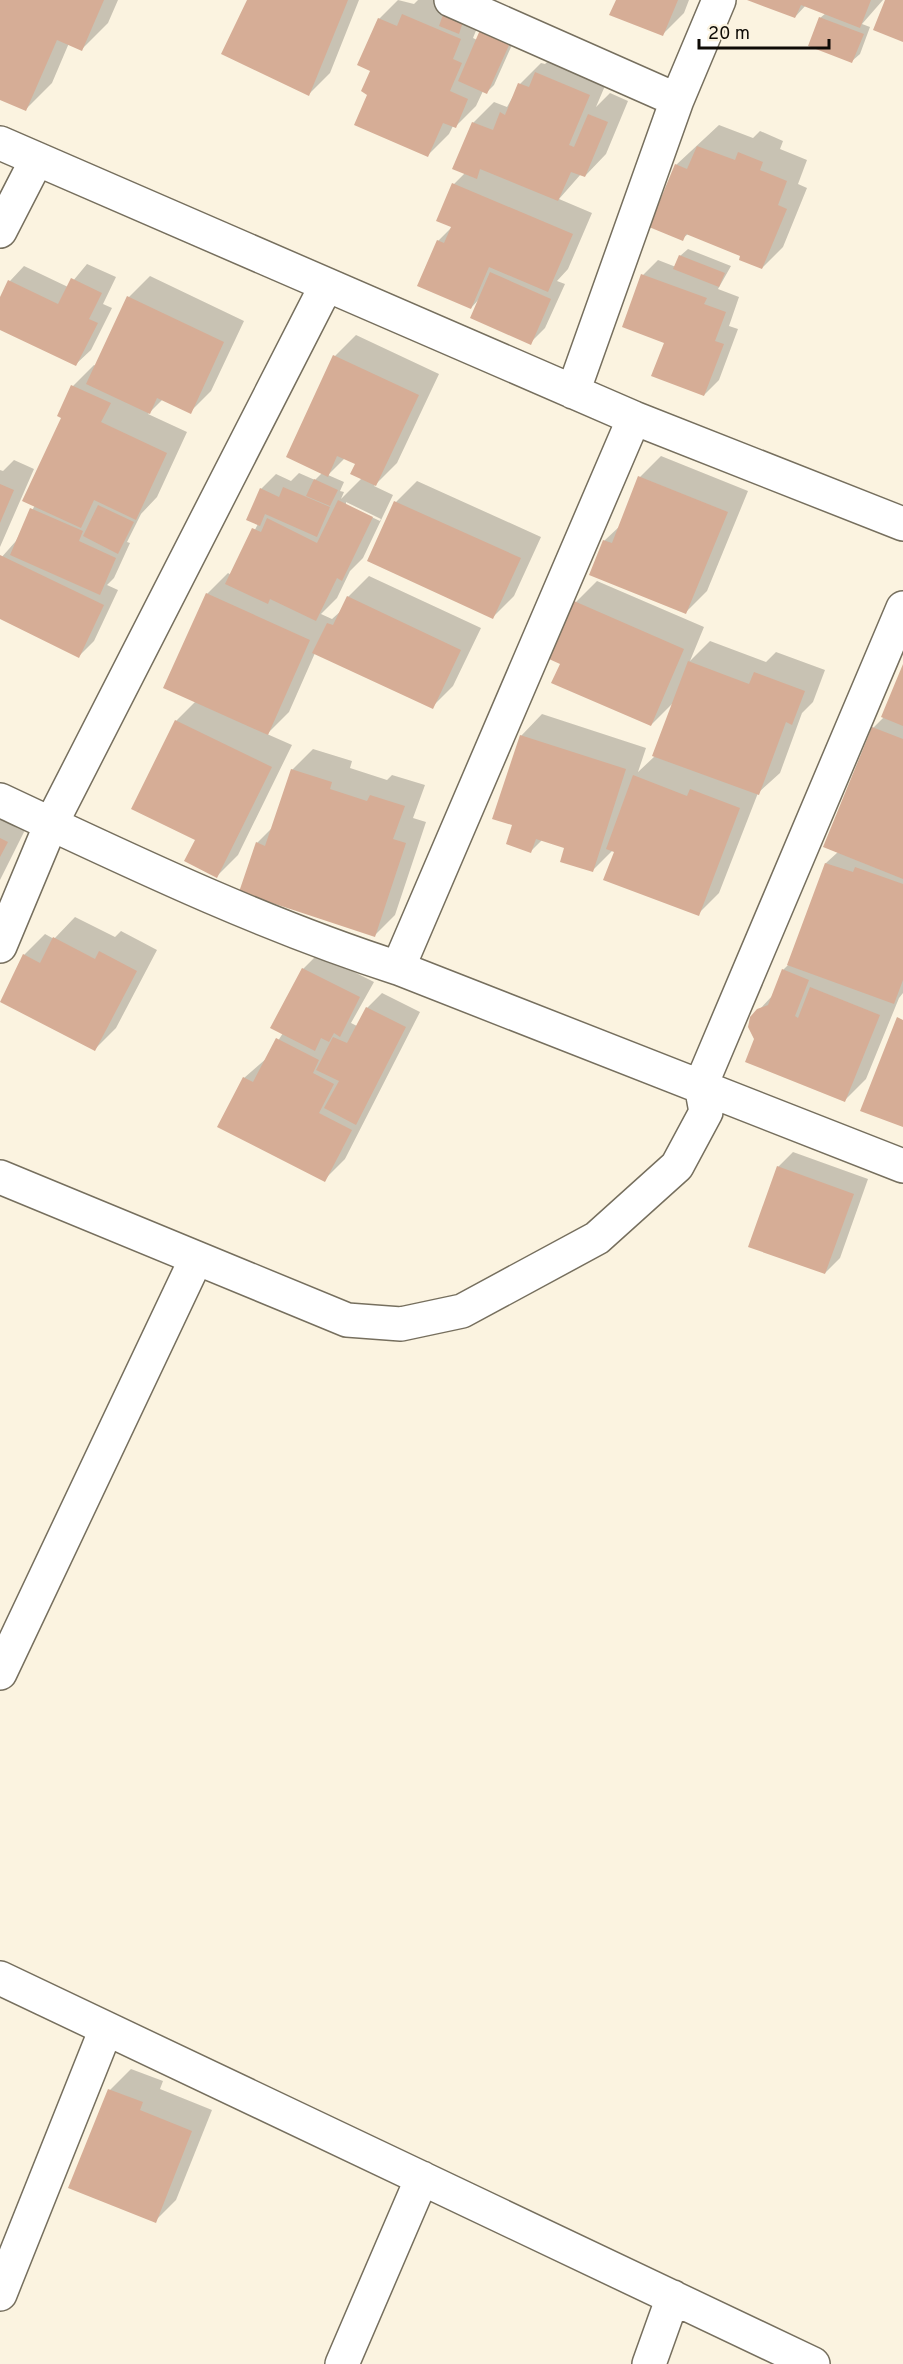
<svg xmlns="http://www.w3.org/2000/svg" width="903" height="2364" font-family="Overpass,sans-serif">
	<rect width="100%" height="100%" fill="#fbf3e0"/>
	<path fill="#0003" fill-rule="evenodd" d="M 0,0 L 118,0 L 108,23 L 82,49 L 69,43 L 52,83 L 26,109 L 0,98 Z
		M 248,0 L 359,0 L 330,73 L 309,94 Z
		M 398,0 L 414,4 L 418,0 L 439,0 L 481,18 L 473,38 L 477,40 L 516,36 L 494,85 L 487,92 L 483,91 L 476,106 L 455,127 L 453,126 L 449,134 L 428,155 L 369,94 L 379,19 Z
		M 617,0 L 689,0 L 684,13 L 663,34 Z
		M 751,0 L 883,0 L 862,24 L 870,27 L 860,54 L 852,61 L 820,18 L 826,13 L 806,5 L 795,17 Z
		M 557,52 L 610,74 L 596,107 L 610,93 L 628,101 L 606,154 L 585,176 L 581,174 L 559,199 L 592,213 L 568,269 L 557,281 L 565,284 L 545,328 L 530,343 L 480,298 L 471,308 L 438,241 L 453,226 L 454,184 L 465,173 L 473,123 L 494,102 L 507,107 L 520,84 L 541,63 L 545,64 Z
		M 719,125 L 753,138 L 760,131 L 783,141 L 780,149 L 807,160 L 798,184 L 807,188 L 783,247 L 762,268 L 742,256 L 688,234 L 682,239 L 676,165 Z
		M 688,249 L 731,266 L 718,289 L 739,297 L 729,326 L 738,329 L 719,380 L 704,395 L 666,342 L 643,275 L 658,260 L 676,267 L 680,256 Z
		M 87,264 L 116,277 L 103,304 L 112,308 L 91,350 L 76,364 L 0,328 L 0,301 L 10,281 L 24,266 L 68,287 Z
		M 150,276 L 244,321 L 211,391 L 190,412 L 163,399 L 148,414 L 187,432 L 157,497 L 141,514 L 127,542 L 130,543 L 114,578 L 107,585 L 118,590 L 94,641 L 79,656 L 0,618 L 0,559 L 16,541 L 35,505 L 73,386 L 94,365 L 96,366 L 129,297 Z
		M 356,335 L 439,374 L 397,463 L 374,486 L 393,495 L 363,558 L 350,571 L 337,598 L 321,614 L 332,619 L 342,610 L 348,597 L 369,576 L 481,628 L 453,686 L 432,707 L 315,653 L 289,712 L 267,734 L 292,745 L 238,855 L 217,876 L 197,839 L 176,721 L 196,701 L 207,594 L 228,573 L 231,575 L 258,524 L 261,489 L 276,474 L 291,481 L 299,473 L 315,480 L 323,472 L 335,356 ZM 345,458 L 357,463 L 362,478 L 341,499 L 344,492 L 340,491 L 344,482 L 328,475 ZM 346,502 L 381,519 L 380,521 L 346,505 Z
		M 661,456 L 748,491 L 707,591 L 686,612 L 604,541 L 621,525 L 640,477 Z
		M 14,460 L 34,469 L 0,547 L 0,470 L 3,471 Z
		M 417,481 L 541,537 L 514,596 L 493,617 L 369,561 L 396,502 Z
		M 597,581 L 704,627 L 690,661 L 710,641 L 766,662 L 776,652 L 825,670 L 813,702 L 802,713 L 780,773 L 758,793 L 719,893 L 698,914 L 616,851 L 613,850 L 592,871 L 566,847 L 542,840 L 531,851 L 514,824 L 521,736 L 542,714 L 646,748 L 638,772 L 655,756 L 675,701 L 651,725 L 561,663 L 576,602 Z
		M 903,668 L 903,993 L 899,998 L 866,1079 L 845,1100 L 755,1039 L 759,1010 L 773,995 L 783,970 L 788,965 L 826,863 L 838,852 L 873,728 L 884,717 Z
		M 313,749 L 352,761 L 350,768 L 387,780 L 392,775 L 425,785 L 413,818 L 426,822 L 395,915 L 374,936 L 257,843 L 273,827 L 292,770 Z
		M 0,800 L 32,816 L 0,880 Z
		M 75,917 L 115,937 L 121,931 L 157,950 L 116,1028 L 95,1049 L 24,955 L 45,934 L 54,939 Z
		M 318,954 L 374,982 L 351,1023 L 357,1026 L 367,1008 L 382,993 L 420,1012 L 345,1159 L 324,1180 L 244,1078 L 267,1058 L 283,1033 L 303,969 Z
		M 793,1152 L 868,1179 L 840,1258 L 825,1273 L 778,1167 Z
		M 131,2069 L 163,2081 L 160,2089 L 212,2110 L 176,2200 L 155,2221 L 70,2187 L 110,2090 Z"/>
	<path fill="#d6ad96" d="M 0,0 L 104,0 L 82,51 L 57,40 L 26,111 L 0,100 Z
		M 247,0 L 348,0 L 309,96 L 221,54 Z
		M 616,0 L 678,0 L 663,36 L 609,15 Z
		M 747,0 L 871,0 L 860,28 L 801,5 L 795,18 Z
		M 885,0 L 903,0 L 903,42 L 873,30 Z
		M 444,12 L 464,19 L 459,34 L 439,26 Z
		M 402,14 L 461,39 L 453,59 L 462,63 L 450,91 L 468,99 L 456,128 L 443,123 L 428,157 L 354,125 L 367,95 L 361,91 L 370,71 L 357,65 L 378,18 L 397,26 Z
		M 819,17 L 864,34 L 852,63 L 808,46 Z
		M 480,30 L 510,43 L 487,94 L 458,81 Z
		M 535,72 L 590,95 L 569,145 L 574,147 L 588,114 L 608,122 L 585,177 L 571,172 L 558,201 L 480,169 L 477,179 L 452,169 L 472,122 L 493,130 L 500,112 L 505,115 L 518,83 L 529,87 Z
		M 697,146 L 735,160 L 738,152 L 763,162 L 760,170 L 787,181 L 778,205 L 787,209 L 762,269 L 739,260 L 740,256 L 686,234 L 683,241 L 649,227 L 675,164 L 687,169 Z
		M 452,183 L 573,234 L 548,292 L 489,267 L 471,309 L 417,286 L 437,240 L 444,243 L 451,227 L 436,221 Z
		M 679,255 L 725,273 L 719,287 L 673,269 Z
		M 490,272 L 551,299 L 531,345 L 470,318 Z
		M 641,274 L 707,298 L 704,304 L 726,312 L 715,341 L 724,344 L 704,396 L 651,376 L 664,343 L 622,327 Z
		M 71,278 L 102,293 L 89,319 L 98,323 L 76,366 L 0,330 L 0,297 L 8,280 L 58,304 Z
		M 127,296 L 224,342 L 191,414 L 157,398 L 150,414 L 86,384 Z
		M 333,355 L 419,395 L 376,486 L 350,474 L 355,464 L 337,456 L 328,477 L 286,457 Z
		M 71,385 L 111,403 L 101,422 L 167,453 L 136,520 L 94,500 L 81,528 L 22,501 L 61,418 L 57,416 Z
		M 638,476 L 728,512 L 686,614 L 589,575 L 603,540 L 612,543 Z
		M 314,479 L 338,490 L 330,506 L 306,496 Z
		M 0,484 L 14,490 L 0,523 Z
		M 283,487 L 330,507 L 317,537 L 265,514 L 260,526 L 246,520 L 260,488 L 279,497 Z
		M 338,500 L 373,517 L 342,581 L 337,578 L 316,621 L 270,599 L 268,604 L 225,584 L 252,528 L 261,532 L 267,518 L 317,543 Z
		M 394,501 L 521,558 L 493,619 L 367,561 Z
		M 98,505 L 134,522 L 118,554 L 83,536 Z
		M 30,508 L 83,531 L 79,541 L 116,558 L 100,595 L 10,555 Z
		M 0,555 L 104,605 L 79,658 L 0,619 Z
		M 206,593 L 310,640 L 268,735 L 163,688 Z
		M 347,596 L 461,650 L 433,709 L 312,653 L 327,623 L 333,625 Z
		M 574,601 L 684,649 L 651,726 L 551,683 L 560,664 L 549,659 Z
		M 688,661 L 749,684 L 754,672 L 805,691 L 792,725 L 786,722 L 759,795 L 652,756 Z
		M 903,664 L 903,726 L 881,717 Z
		M 175,720 L 272,767 L 217,878 L 184,861 L 195,840 L 131,809 Z
		M 872,727 L 903,739 L 903,879 L 823,847 Z
		M 520,735 L 626,769 L 593,872 L 560,862 L 564,848 L 536,839 L 531,853 L 506,844 L 512,825 L 492,819 Z
		M 291,769 L 332,782 L 330,789 L 367,801 L 370,795 L 405,806 L 393,839 L 406,843 L 375,937 L 239,892 L 256,842 L 265,846 Z
		M 633,775 L 687,796 L 690,789 L 740,808 L 699,916 L 603,880 L 614,852 L 606,849 Z
		M 0,838 L 8,842 L 0,857 Z
		M 825,863 L 853,872 L 855,867 L 903,884 L 903,980 L 894,1004 L 787,965 Z
		M 53,937 L 95,959 L 99,951 L 137,971 L 95,1051 L 0,1002 L 23,954 L 40,963 Z
		M 302,968 L 360,997 L 340,1037 L 334,1033 L 329,1042 L 321,1038 L 315,1051 L 270,1028 Z
		M 782,969 L 809,980 L 795,1016 L 798,1018 L 810,987 L 880,1015 L 845,1102 L 745,1062 L 754,1039 L 748,1027 L 750,1017 L 757,1009 L 768,1005 Z
		M 366,1007 L 406,1027 L 356,1125 L 324,1108 L 339,1081 L 316,1070 L 333,1037 L 347,1043 Z
		M 897,1017 L 903,1020 L 903,1127 L 860,1111 Z
		M 276,1038 L 319,1060 L 313,1073 L 334,1084 L 319,1113 L 352,1130 L 325,1182 L 217,1127 L 243,1077 L 253,1082 Z
		M 777,1166 L 854,1194 L 825,1274 L 748,1247 Z
		M 108,2089 L 143,2102 L 140,2110 L 192,2131 L 156,2223 L 68,2188 Z"/>
	<g fill="none" stroke-linecap="round" stroke-linejoin="round">
		<defs>
			<path id="minor" d="M 451,0 L 677,100
				M 0,143 L 634,418 L 903,524
				M 0,231 L 37,159
				M 573,392 L 677,100 L 719,0
				M 0,800 C 130,861 261,924 398,968 L 903,1166
				M 0,946 L 51,824 L 326,286
				M 398,968 L 634,418
				M 0,1177 L 347,1320 L 401,1324 L 462,1311 L 597,1238 L 677,1166 L 706,1112 L 701,1085 L 903,608
				M 0,1673 L 196,1259
				M 0,1978 L 813,2364
				M 0,2294 L 106,2029
				M 342,2364 L 422,2178
				M 649,2364 L 673,2297"/>
		</defs>
		<use href="#minor" stroke="#766f5e" stroke-width="36"/>
		<use href="#minor" stroke="#fff" stroke-width="33"/>
	</g>
	<path d="M699 39v9h130v-9" fill="none" stroke="#0e0b06" stroke-width="3"/>
	<text x="708" y="39" font-size="18" fill="#0e0b06" stroke="#fbf3e0" stroke-width="4.5" paint-order="stroke">20 m</text>
</svg>
